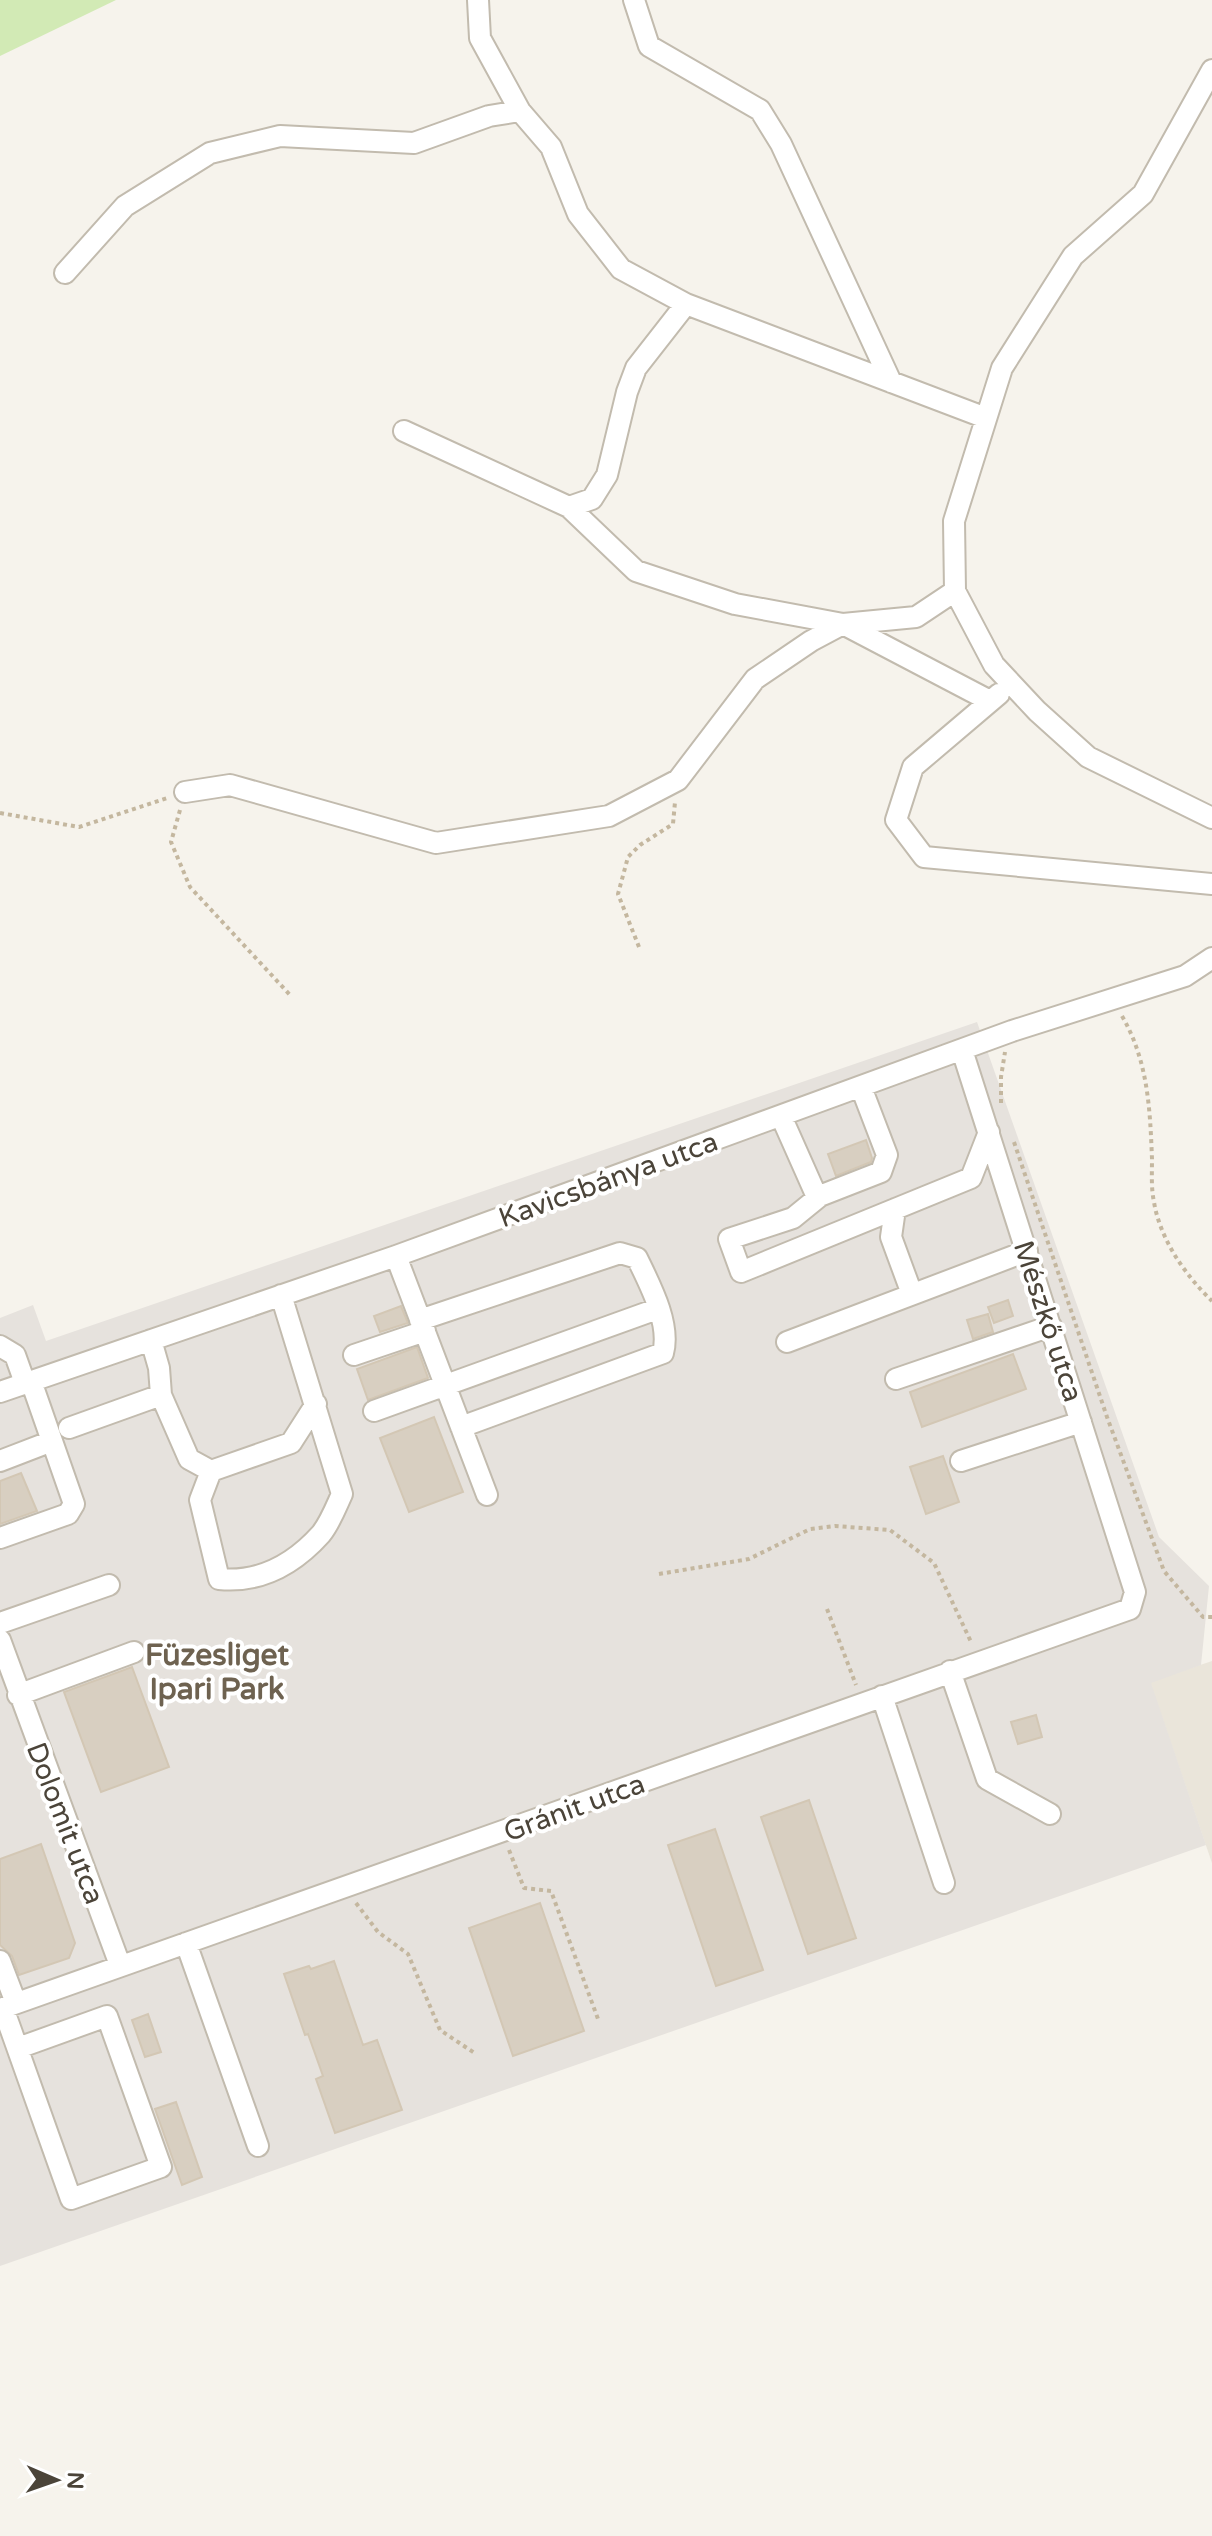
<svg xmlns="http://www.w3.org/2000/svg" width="1212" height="2536" font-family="'Varela Round',sans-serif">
	<rect width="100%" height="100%" fill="#f6f3ec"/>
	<path fill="#eae5da" d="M 1212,1661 L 1212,1863 L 1150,1682 Z"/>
	<path fill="#e6e2dd" d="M 977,1022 L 1159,1537 L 1209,1586 L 1201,1665 L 1151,1683 L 1206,1845 L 0,2266 L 0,1318 L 33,1305 L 46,1341 Z"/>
	<path fill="#d2eab5" d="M 0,0 L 116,0 L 0,56 Z"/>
	<path fill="#d8cfc1" stroke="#d3c7b4" stroke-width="2" d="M 866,1140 L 872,1158 L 871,1162 L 836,1176 L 828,1154 Z
		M 1008,1300 L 1013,1316 L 994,1323 L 988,1307 Z
		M 401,1306 L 408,1323 L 380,1332 L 374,1316 Z
		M 988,1314 L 993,1332 L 973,1339 L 967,1320 Z
		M 417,1347 L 428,1378 L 368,1400 L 357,1369 Z
		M 1013,1354 L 1026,1389 L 922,1427 L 910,1392 Z
		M 434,1417 L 463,1492 L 409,1512 L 380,1438 Z
		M 943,1456 L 959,1502 L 926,1514 L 910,1467 Z
		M 21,1473 L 37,1511 L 0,1524 L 0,1481 Z
		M 132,1667 L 169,1767 L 101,1792 L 64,1692 Z
		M 1036,1715 L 1042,1737 L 1018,1744 L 1011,1722 Z
		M 809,1800 L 856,1938 L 808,1954 L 761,1817 Z
		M 715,1829 L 763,1970 L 716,1986 L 668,1845 Z
		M 41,1844 L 75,1943 L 69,1958 L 19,1975 L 12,1956 L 0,1945 L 0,1859 Z
		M 540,1903 L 584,2031 L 513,2056 L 469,1928 Z
		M 334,1961 L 363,2045 L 377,2040 L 402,2110 L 335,2133 L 316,2079 L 323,2076 L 308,2034 L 305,2035 L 284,1974 L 309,1966 L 311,1969 Z
		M 148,2014 L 161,2052 L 145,2057 L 132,2020 Z
		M 176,2102 L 202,2177 L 182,2185 L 155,2109 Z"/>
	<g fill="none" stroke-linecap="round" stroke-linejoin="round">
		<defs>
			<path id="minor" d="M 478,0 L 480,38 L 520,111
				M 634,0 L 649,46 L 760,110 L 781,144 L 891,382
				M 1212,70 L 1143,194 L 1073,256 L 1002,368 L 954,521 L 955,591 L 994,665 L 1037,711 L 1088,757 L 1212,818
				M 65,273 L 125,206 L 210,153 L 280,136 L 414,143 L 489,116 L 520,111 L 551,147 L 578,214 L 621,269 L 686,304 L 986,418
				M 404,431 L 569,507 L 636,571 L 735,604 L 843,624 L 990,701
				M 569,507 L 592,499 L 607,475 L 627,392 L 636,368 L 686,304
				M 999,694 L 913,767 L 896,820 L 924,857 L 1212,884
				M 185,792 L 230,785 L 436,843 L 609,816 L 678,780 L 755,679 L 811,641 L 843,624 L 916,617 L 955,591
				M 781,1116 L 817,1197 L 881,1172 L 887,1155 L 861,1087
				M 820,1196 L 793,1218 L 729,1239 L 741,1272 L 971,1178 L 989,1132
				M 895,1209 L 891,1237 L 912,1294
				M 396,1256 L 487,1495
				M 420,1320 L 620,1253 L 637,1258 C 650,1285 671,1324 663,1353 L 461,1427
				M 787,1342 L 1027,1251
				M 0,1346 L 15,1355 L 25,1383
				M 354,1355 L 425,1331
				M 896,1379 L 1051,1326
				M 0,1392 L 396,1256 L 1012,1031 L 1185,976 L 1212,958
				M 161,1395 L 189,1459 L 211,1471 L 291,1443 L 316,1404
				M 374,1411 L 657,1309
				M 69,1428 L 161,1395 L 159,1368 L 151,1340
				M 0,1461 L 52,1441
				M 961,1461 L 1081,1422
				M 211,1471 L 200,1500 L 219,1579 C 260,1583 294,1564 321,1534 C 330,1523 336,1507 342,1494 L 281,1295
				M 0,1538 L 68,1514 L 74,1504 L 31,1381
				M 0,1623 L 109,1585
				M 0,1640 L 120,1965
				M 950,1671 L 987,1779 L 1050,1814
				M 18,1695 L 134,1652
				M 882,1696 L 944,1883
				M 186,1943 L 258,2146
				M 0,1961 L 16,2003
				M 3,2008 L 12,2033 L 71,2199 L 161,2167 L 107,2016 L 18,2048
				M 0,2009 L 1130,1609 L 1135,1592 L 962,1050"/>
		</defs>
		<use href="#minor" stroke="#c2bbae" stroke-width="24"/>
		<path stroke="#c4b79f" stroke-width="4" stroke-dasharray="4 4" stroke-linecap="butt" d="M 180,810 L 171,842 L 190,887 L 291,996
			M 0,813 L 79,827 L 167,798
			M 639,947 L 618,894 L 628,857 L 640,845 L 673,824 L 675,802
			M 1122,1016 C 1148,1061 1150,1108 1152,1159 C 1152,1173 1151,1188 1154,1202 C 1160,1239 1185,1275 1212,1301
			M 1001,1103 L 1001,1077 L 1005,1052
			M 1014,1142 L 1107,1417 L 1164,1571 L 1203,1617 L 1212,1617
			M 659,1574 L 749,1559 L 810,1529 L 835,1526 L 890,1530 L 934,1563 L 972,1644
			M 827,1609 L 856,1685
			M 509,1850 L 524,1888 L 551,1891 L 598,2019
			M 356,1903 L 378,1932 L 408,1954 L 440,2030 L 476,2054"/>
		<use href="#minor" stroke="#fff" stroke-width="20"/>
	</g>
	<g text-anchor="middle" stroke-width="8" stroke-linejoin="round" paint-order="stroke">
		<g font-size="28" fill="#4b4439" stroke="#fff">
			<text transform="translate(608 1179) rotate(-20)" y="10">Kavicsbánya utca</text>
			<text transform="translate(1049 1321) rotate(72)" y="10">Mészkő utca</text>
			<text transform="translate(574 1807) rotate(-20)" y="10">Gránit utca</text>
			<text transform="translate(66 1823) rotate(69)" y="10">Dolomit utca</text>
		</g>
		<g font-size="30" font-weight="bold" fill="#6e6250" stroke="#fff">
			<text x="217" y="1665">Füzesliget<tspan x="217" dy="34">Ipari Park</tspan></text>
		</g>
	</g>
	<g transform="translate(56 2480) rotate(92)" stroke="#ffffff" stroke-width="6" paint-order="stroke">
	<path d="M0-6L14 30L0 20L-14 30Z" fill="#4b4439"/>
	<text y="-12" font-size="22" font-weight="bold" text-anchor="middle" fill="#4b4439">N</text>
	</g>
</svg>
